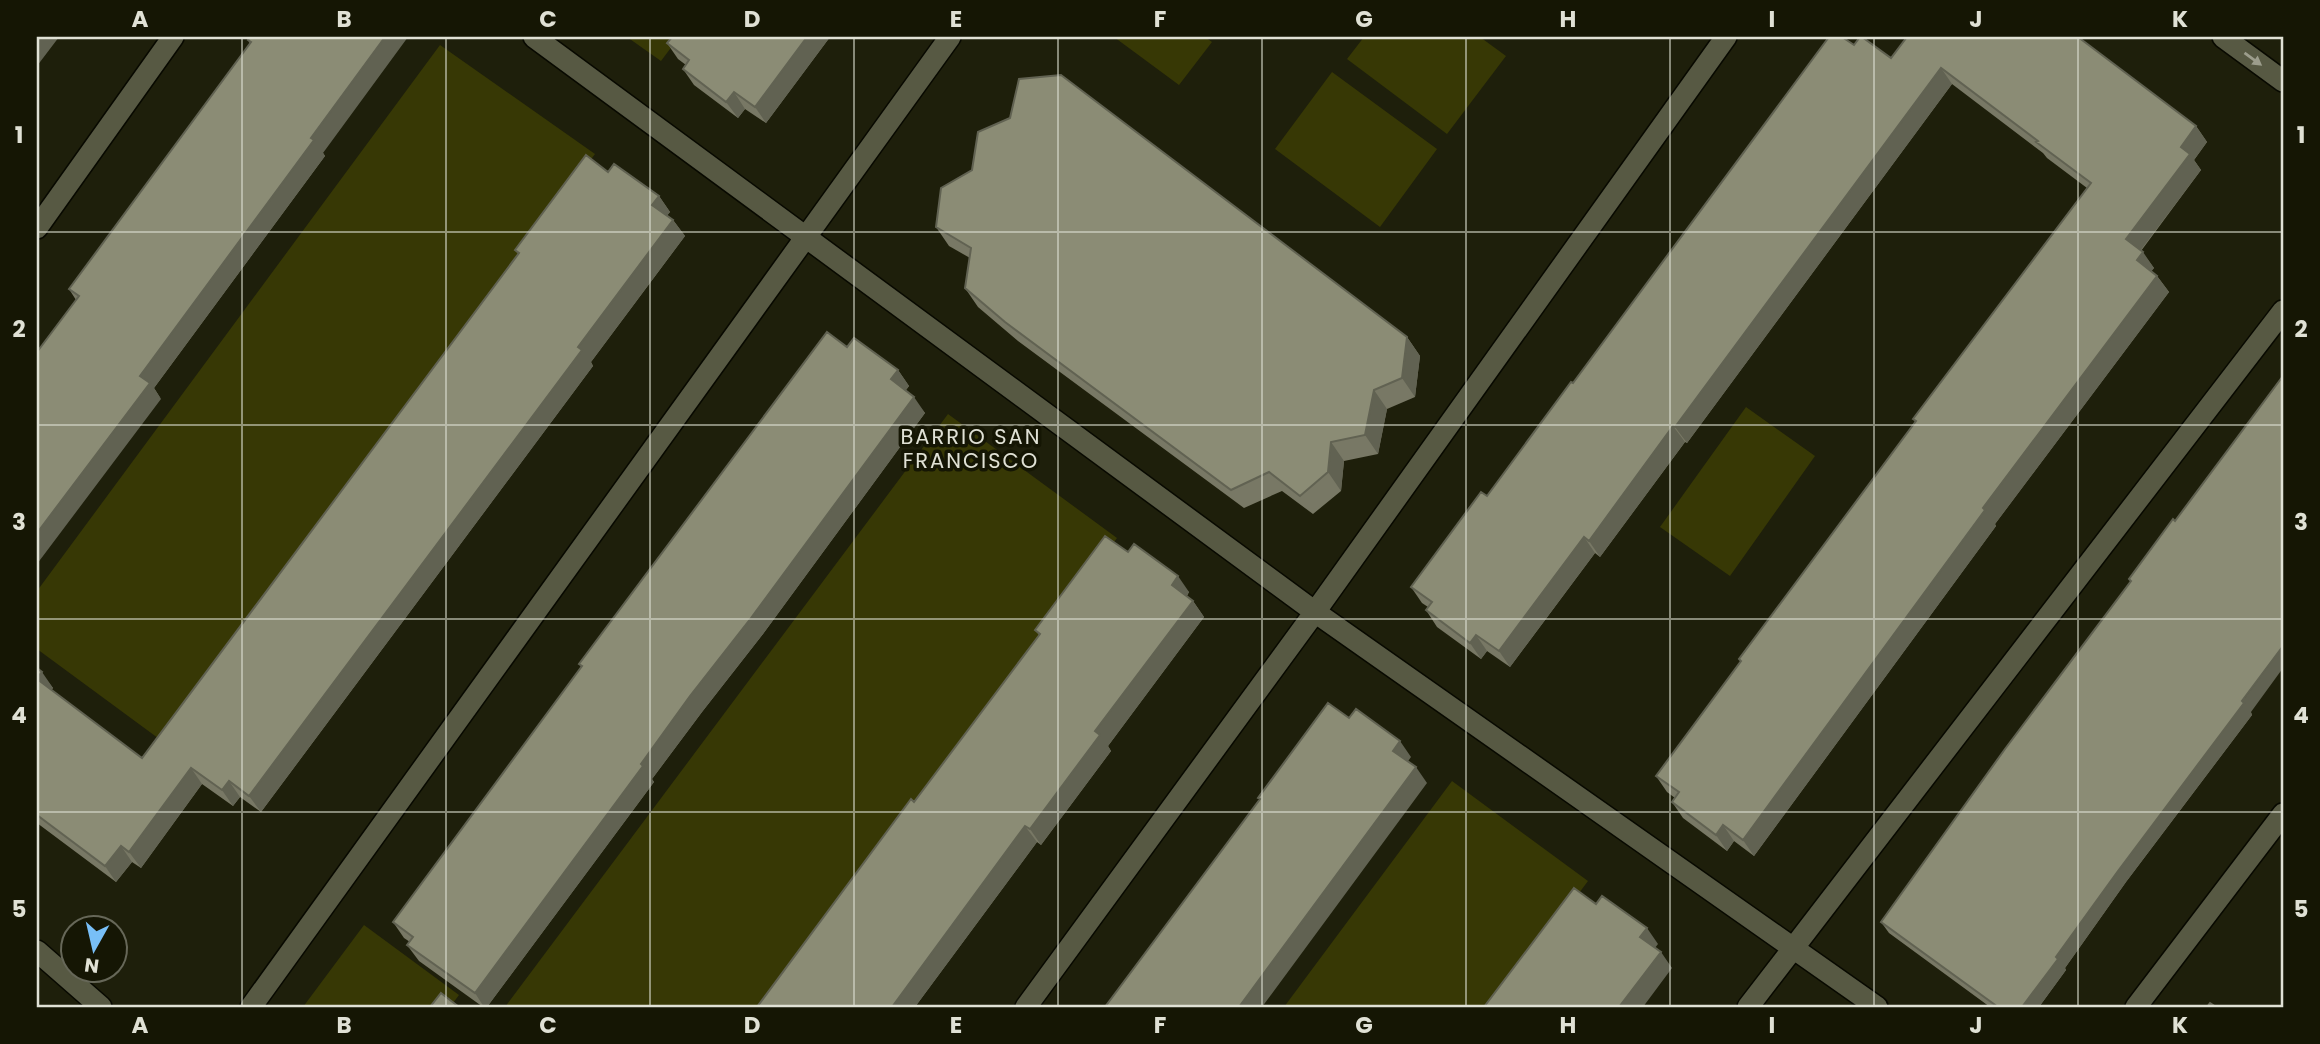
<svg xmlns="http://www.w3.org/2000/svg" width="2320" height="1044" font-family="Poppins,sans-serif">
	<rect width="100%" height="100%" fill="#1e1f0b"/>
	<path fill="#373805" d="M 627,37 L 679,37 L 661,61 Z
		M 1114,37 L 1205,37 L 1212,42 L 1179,85 Z
		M 1364,37 L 1480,37 L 1506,56 L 1447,134 L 1347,59 Z
		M 440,45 L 595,154 L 162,741 L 37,649 L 37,591 Z
		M 1332,72 L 1437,149 L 1380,227 L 1275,149 Z
		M 1746,407 L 1815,456 L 1730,576 L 1660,527 Z
		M 948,414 L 1117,538 L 767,1007 L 505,1007 Z
		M 1452,781 L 1588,881 L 1494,1007 L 1284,1007 Z
		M 364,925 L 459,995 L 450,1007 L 303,1007 Z"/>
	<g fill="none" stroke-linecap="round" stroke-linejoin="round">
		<defs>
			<path id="minor" d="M 534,37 L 1315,612 L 1877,1007
				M 2223,37 L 2283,81
				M 37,228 L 173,37
				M 37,951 L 101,1007
				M 251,1007 L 950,37
				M 1026,1007 L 1315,612 L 1726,37
				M 1748,1007 L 2283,311
				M 2136,1007 L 2283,814"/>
		</defs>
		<use href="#minor" stroke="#080900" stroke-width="24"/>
		<use href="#minor" stroke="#575943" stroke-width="21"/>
	</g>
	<path fill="#787865" d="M 250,37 L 325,156 L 154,388 L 161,399 L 76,300 L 69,289 L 250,44 L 248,40 Z
		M 672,37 L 830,37 L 766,123 L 745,109 L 738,118 L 694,85 L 683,69 L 686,65 L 678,59 L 667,43 Z
		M 1854,45 L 1891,58 L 2196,126 L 2207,142 L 2194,160 L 2201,170 L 2141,251 L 2154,268 L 2151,271 L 2157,276 L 2169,292 L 1995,524 L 1996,526 L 1754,856 L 1734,841 L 1727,851 L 1683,818 L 1672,802 L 1675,798 L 1667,792 L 1656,776 L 1741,661 L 1739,659 L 1915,422 L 1913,419 L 2087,188 L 2047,158 L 2043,153 L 1952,84 L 1687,443 L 1685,442 L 1600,557 L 1595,553 L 1510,667 L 1487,651 L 1481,659 L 1437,627 L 1426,610 L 1428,607 L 1422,603 L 1411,587 L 1487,496 L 1573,383 Z
		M 608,172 L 659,196 L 670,212 L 667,215 L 673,220 L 685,236 L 591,362 L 593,366 L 261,812 L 240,797 L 233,806 L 202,784 L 141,868 L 132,862 L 116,882 L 37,823 L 37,668 L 53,688 L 51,690 L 142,758 L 518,254 L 515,250 Z
		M 936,227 L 1407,337 L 1420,356 L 1415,397 L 1387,409 L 1378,454 L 1344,461 L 1341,491 L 1313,514 L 1282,491 L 1244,508 L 1018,341 L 978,307 L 965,288 L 970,258 L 949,246 Z
		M 847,347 L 898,370 L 909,386 L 906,390 L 925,413 L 763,634 L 702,712 L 652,779 L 654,782 L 487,1007 L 483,1007 L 419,961 L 407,945 L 410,942 L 404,938 L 393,922 L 581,667 L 579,664 Z
		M 2175,521 L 2252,715 L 2126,882 L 2065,968 L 2066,970 L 2039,1007 L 1990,1007 L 1889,933 L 1881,922 L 2131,582 L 2129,579 Z
		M 1128,552 L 1189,592 L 1187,596 L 1193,601 L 1204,617 L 1108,746 L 1111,751 L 1041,845 L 1037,842 L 915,1007 L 757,1007 L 914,802 L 1039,635 L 1035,630 Z"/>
	<path fill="#616252" d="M 37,37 L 59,37 L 37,66 Z
		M 385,37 L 408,37 L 323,153 L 325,156 L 154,388 L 161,399 L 37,564 L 37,533 L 140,376 L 311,138 Z
		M 807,37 L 830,37 L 766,123 L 755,107 Z
		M 1941,68 L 1952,84 L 1687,443 L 1675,427 Z
		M 734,92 L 745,109 L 738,118 L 726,102 Z
		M 2196,126 L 2207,142 L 2194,160 L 2201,170 L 2137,255 L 2126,239 L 2181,147 Z
		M 659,196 L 670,212 L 663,221 L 652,205 Z
		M 673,220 L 685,236 L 591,362 L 593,366 L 261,812 L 249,796 L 578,347 Z
		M 2143,252 L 2154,268 L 2148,276 L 2137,260 Z
		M 2157,276 L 2169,292 L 1995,524 L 1996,526 L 1754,856 L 1743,840 L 1983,508 Z
		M 1407,337 L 1420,356 L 1415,397 L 1402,378 Z
		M 898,370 L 909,386 L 902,395 L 891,379 Z
		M 1374,390 L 1387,409 L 1378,454 L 1365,435 Z
		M 914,397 L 925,413 L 763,634 L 702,712 L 652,779 L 654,782 L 487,1007 L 484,1007 L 475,993 L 690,696 Z
		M 1673,426 L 1685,442 L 1600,557 L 1589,541 Z
		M 1331,442 L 1344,461 L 1341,491 L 1328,472 Z
		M 1584,537 L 1595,553 L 1510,667 L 1499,651 Z
		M 1178,576 L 1189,592 L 1183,601 L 1172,585 Z
		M 1193,601 L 1204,617 L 1108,746 L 1111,751 L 1041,845 L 1030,829 L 1095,731 Z
		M 1476,635 L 1487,651 L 1481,659 L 1470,643 Z
		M 2283,646 L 2283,668 L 2251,712 L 2252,715 L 2126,882 L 2065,968 L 2066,970 L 2039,1007 L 2022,1007 L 2056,957 L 2118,871 Z
		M 42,672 L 53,688 L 48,695 L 37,679 Z
		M 1400,741 L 1411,757 L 1404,767 L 1393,751 Z
		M 1416,767 L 1427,783 L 1262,1007 L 1239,1007 Z
		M 191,768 L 202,784 L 141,868 L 129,852 Z
		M 229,781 L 240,797 L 233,806 L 222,790 Z
		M 1723,825 L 1734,841 L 1727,851 L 1716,835 Z
		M 1025,826 L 1037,842 L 915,1007 L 892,1007 Z
		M 121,846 L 132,862 L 116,882 L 105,866 Z
		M 1647,928 L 1658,944 L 1651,953 L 1640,937 Z
		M 1661,952 L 1672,968 L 1643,1007 L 1619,1007 Z"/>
	<path fill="#8b8c75" stroke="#616252" stroke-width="2" d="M 250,37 L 385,37 L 311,138 L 314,140 L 140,376 L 150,383 L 37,533 L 37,352 L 79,296 L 69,289 L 251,42 L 248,40 Z
		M 672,37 L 807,37 L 755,107 L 734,92 L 726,102 L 683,69 L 689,60 L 667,43 Z
		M 1829,37 L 1842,37 L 1854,45 L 1860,37 L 1862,37 L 1891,58 L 1907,37 L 2078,37 L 2196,126 L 2181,147 L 2190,154 L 2126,239 L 2143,252 L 2137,260 L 2157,276 L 1983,508 L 1985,510 L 1743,840 L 1723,825 L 1716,835 L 1672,802 L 1679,792 L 1656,776 L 1741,661 L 1739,659 L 1916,421 L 1913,419 L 2091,183 L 2036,142 L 2038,141 L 1941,68 L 1675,427 L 1673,426 L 1589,541 L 1584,537 L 1499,651 L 1476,635 L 1470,643 L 1426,610 L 1432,602 L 1411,587 L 1481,492 L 1487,496 L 1571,382 L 1573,383 Z
		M 1061,75 L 1407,337 L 1402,378 L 1374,390 L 1365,435 L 1331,442 L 1328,472 L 1300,496 L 1269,472 L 1231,490 L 1005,322 L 965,288 L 971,248 L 936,227 L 941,188 L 972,170 L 978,132 L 1010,118 L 1019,79 Z
		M 586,155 L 608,172 L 614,164 L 659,196 L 652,205 L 673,220 L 578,347 L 582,350 L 249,796 L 229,781 L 222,790 L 191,768 L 129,852 L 121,846 L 105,866 L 37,815 L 37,679 L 142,758 L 519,253 L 515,250 Z
		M 827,332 L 847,347 L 854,338 L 898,370 L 891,379 L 914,397 L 751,618 L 690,696 L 641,764 L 643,766 L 475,993 L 407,945 L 413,937 L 393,922 L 582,666 L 579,664 Z
		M 2283,376 L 2283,646 L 2242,701 L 2244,703 L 2118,871 L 2056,957 L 2058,959 L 2022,1007 L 1998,1007 L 1881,922 L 2005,749 L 2131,581 L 2129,579 L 2173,519 L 2175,521 Z
		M 1105,536 L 1128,552 L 1134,544 L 1178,576 L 1172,585 L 1193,601 L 1095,731 L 1100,735 L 1030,829 L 1025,826 L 892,1007 L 757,1007 L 911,799 L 914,802 L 1040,634 L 1035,630 Z
		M 37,668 L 42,672 L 37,678 Z
		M 1328,703 L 1349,718 L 1356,709 L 1400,741 L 1393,751 L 1416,767 L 1239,1007 L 1105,1007 L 1260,799 L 1258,798 Z
		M 1574,888 L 1596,904 L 1602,896 L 1647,928 L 1640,937 L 1661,952 L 1619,1007 L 1484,1007 Z
		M 441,993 L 459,1007 L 430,1007 Z
		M 2210,1003 L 2216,1007 L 2207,1007 Z"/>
	<defs><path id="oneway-solid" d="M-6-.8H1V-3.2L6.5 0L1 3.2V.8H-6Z" transform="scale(1.75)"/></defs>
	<use fill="#9c9d8c" href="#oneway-solid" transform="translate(2253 59) rotate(36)"/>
	<path fill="none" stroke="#e0e1d5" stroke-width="2" stroke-opacity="0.55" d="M 242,37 L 242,1007M 446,37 L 446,1007M 650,37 L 650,1007M 854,37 L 854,1007M 1058,37 L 1058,1007M 1262,37 L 1262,1007M 1466,37 L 1466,1007M 1670,37 L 1670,1007M 1874,37 L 1874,1007M 2078,37 L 2078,1007M 37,232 L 2283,232M 37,425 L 2283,425M 37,619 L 2283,619M 37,812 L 2283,812"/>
	<g text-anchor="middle" stroke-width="7" stroke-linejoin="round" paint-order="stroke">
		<g font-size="21" letter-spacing="2" fill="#e0e1d5" stroke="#151604">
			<text x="971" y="444">BARRIO SAN<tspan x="971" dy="24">FRANCISCO</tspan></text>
		</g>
	</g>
	<rect width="2320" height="1044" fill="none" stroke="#151604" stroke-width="77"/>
	<g transform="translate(94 949) rotate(188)"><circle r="33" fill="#151604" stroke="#666758" stroke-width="2"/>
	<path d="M0-5L12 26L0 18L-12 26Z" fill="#78bff7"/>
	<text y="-10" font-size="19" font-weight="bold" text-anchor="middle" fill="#e0e1d5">N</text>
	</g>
	<rect x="38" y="38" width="2244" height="968" fill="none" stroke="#e0e1d5" stroke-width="2.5"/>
	<g font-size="23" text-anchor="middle" font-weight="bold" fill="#e0e1d5">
		<text x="140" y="27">A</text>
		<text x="344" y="27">B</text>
		<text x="548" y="27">C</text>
		<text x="752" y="27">D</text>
		<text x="956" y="27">E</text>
		<text x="1160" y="27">F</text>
		<text x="1364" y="27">G</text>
		<text x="1568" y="27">H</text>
		<text x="1772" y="27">I</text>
		<text x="1976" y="27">J</text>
		<text x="2180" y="27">K</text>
		<text x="19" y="143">1</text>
		<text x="2301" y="143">1</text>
		<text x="19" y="337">2</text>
		<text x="2301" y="337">2</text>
		<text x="19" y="530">3</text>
		<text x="2301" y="530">3</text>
		<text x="19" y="723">4</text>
		<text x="2301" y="723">4</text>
		<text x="19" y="917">5</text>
		<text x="2301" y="917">5</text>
		<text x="140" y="1033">A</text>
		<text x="344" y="1033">B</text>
		<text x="548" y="1033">C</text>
		<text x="752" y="1033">D</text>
		<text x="956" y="1033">E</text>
		<text x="1160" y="1033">F</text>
		<text x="1364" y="1033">G</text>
		<text x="1568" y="1033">H</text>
		<text x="1772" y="1033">I</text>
		<text x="1976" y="1033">J</text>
		<text x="2180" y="1033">K</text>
	</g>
</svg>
